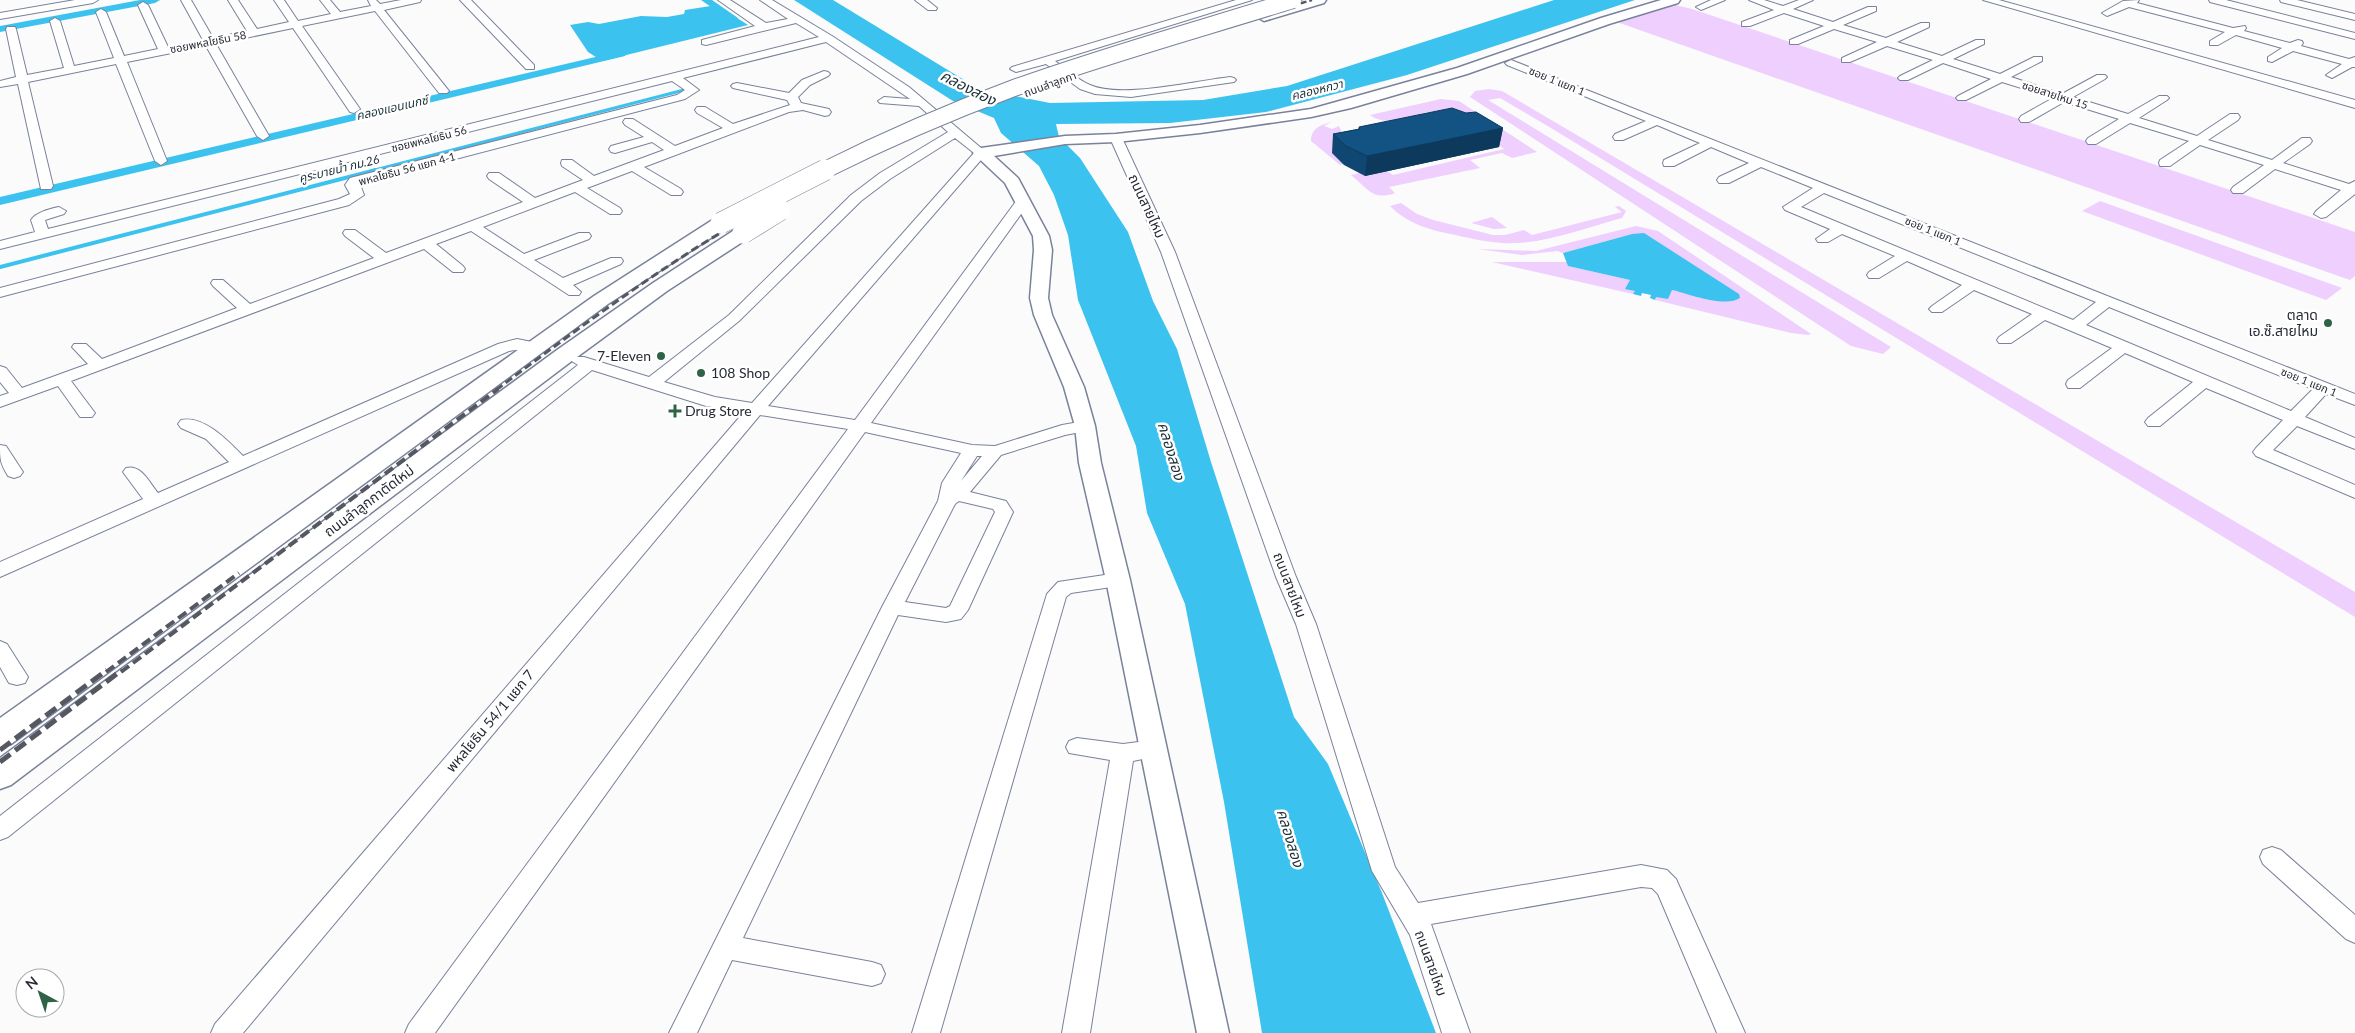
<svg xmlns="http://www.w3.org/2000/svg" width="2355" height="1033" font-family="Lato,'Noto Sans Thai',sans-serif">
	<rect width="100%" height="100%" fill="#fbfbfb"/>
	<path fill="#eecffe" d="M 1671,4 L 1692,9 L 2355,232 L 2355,276 L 2350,280 L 1614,21 Z
		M 1489,89 L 1502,91 L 2355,592 L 2355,617 L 1551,128 L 1500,98 L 1488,100 L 1891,347 L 1883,354 L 1851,346 L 1470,97 L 1475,91 Z
		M 1441,99 L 1459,101 L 1537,152 L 1512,158 L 1502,153 L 1470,160 L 1480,168 L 1389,187 L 1395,193 C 1373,201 1368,189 1351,175 L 1360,173 L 1365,176 L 1387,171 L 1393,175 L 1504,149 C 1495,141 1448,111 1437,111 C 1415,112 1390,130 1370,115 Z
		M 1331,122 L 1324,126 L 1332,129 L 1339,126 L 1343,135 L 1335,152 L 1343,164 L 1340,165 L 1311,141 C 1311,128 1321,125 1331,122 Z
		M 2100,201 L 2342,288 L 2326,300 L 2082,211 Z
		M 1401,203 L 1417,214 L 1433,220 L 1493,235 L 1505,235 L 1524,230 L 1532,235 L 1622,212 L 1615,207 L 1619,206 L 1626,211 L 1622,218 C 1588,227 1551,242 1515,243 C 1494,244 1474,239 1455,235 C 1430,230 1408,224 1390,206 Z
		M 1492,217 L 1507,228 L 1494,229 L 1471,223 Z
		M 1636,226 L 1658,231 L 1811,334 L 1808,335 L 1791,333 L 1655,300 L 1656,297 L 1672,290 L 1719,301 L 1632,234 L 1563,253 L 1557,251 L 1522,255 L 1478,249 L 1536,251 Z
		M 1492,262 L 1567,262 L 1568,266 L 1630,280 L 1636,291 L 1633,294 Z"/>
	<path fill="#3cc2ef" d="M 794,0 L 833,0 L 979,89 L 1050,103 L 1203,100 L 1287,86 L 1554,0 L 1635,0 L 1407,75 L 1266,112 L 1170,123 L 1056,124 L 1059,137 L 1080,158 L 1128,232 L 1153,301 L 1177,349 L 1211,462 L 1294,717 L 1328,764 L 1382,893 L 1436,1033 L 1262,1033 L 1224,802 L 1185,604 L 1147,513 L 1136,446 L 1078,300 L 1068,235 L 1054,195 L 1039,166 L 1001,133 L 994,118 L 953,101 Z
		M 717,5 L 748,25 L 602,61 L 588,52 L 570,25 L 588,22 L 599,24 L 641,16 L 667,17 L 684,14 L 685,10 Z
		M 1644,233 L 1739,294 L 1740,298 C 1725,308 1689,294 1672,290 L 1668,299 L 1656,297 L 1655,300 L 1650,298 L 1651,295 L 1642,293 L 1641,296 L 1633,294 L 1635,291 L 1625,289 L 1630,280 L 1568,266 L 1563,253 L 1632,234 Z"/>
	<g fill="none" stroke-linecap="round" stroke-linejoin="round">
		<path stroke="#3cc2ef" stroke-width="3" d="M 371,171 L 684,90"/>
		<path stroke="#3cc2ef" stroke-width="4" d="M 0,267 L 376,170"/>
		<path fill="#3cc2ef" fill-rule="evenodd" d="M 140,0 L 160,0 L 155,3 L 0,32 L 0,26 Z
			M 701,0 L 712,0 L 738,18 L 736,20 L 730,20 Z
			M 621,51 L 626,54 L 625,56 L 0,205 L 0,197 Z"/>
		<defs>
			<path id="minor" d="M 75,0 L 98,0 L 93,3 L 0,19 L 0,13 Z
				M 181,0 L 191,0 L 213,38 L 247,31 L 228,0 L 238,0 L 257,29 L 289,22 L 274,0 L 284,0 L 298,21 L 331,14 L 320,0 L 330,0 L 340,12 L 371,6 L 368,0 L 376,0 L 380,4 L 401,0 L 421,0 L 420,2 L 384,10 L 449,91 L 447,93 L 439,93 L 375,11 L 302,26 L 360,109 L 354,113 L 350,112 L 293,28 L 216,44 L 269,136 L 263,140 L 257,136 L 206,46 L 127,62 L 167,161 L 161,165 L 155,161 L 116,64 L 28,82 L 53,186 L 51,189 L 41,189 L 18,84 L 0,87 L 0,81 L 16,77 L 6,29 L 7,27 L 15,27 L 16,29 L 27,75 L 64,68 L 50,21 L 55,18 L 60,21 L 74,66 L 114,58 L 96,12 L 101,9 L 106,12 L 124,56 L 158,49 L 138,5 L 143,2 L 148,5 L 168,47 L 203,40 Z
				M 460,0 L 471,0 L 534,65 L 534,69 L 526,69 Z
				M 718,0 L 730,0 L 766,23 L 788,19 L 760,0 L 772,0 L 832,36 L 909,87 L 987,153 L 768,406 L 855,420 L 1017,200 L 1022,199 L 1029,203 L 871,423 L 972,445 L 995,446 L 1062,425 L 1085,421 L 1091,422 L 1094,426 L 1091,430 L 1065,435 L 1001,455 L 970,492 L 1006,501 L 1013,512 L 968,610 L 961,619 L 946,622 L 898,615 L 743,938 L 872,962 L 881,965 L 885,974 L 881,983 L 872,986 L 732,960 L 697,1033 L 669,1033 L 882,607 L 938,501 L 942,483 L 961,453 L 865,432 L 435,1033 L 405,1033 L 409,1024 L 848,429 L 760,415 L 243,1033 L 211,1033 L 215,1024 L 744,412 L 706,406 L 592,370 L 8,837 L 0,840 L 0,816 L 578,365 L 570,360 L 572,357 L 584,357 L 649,377 L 729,315 L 851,195 L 880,173 L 948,132 L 919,106 L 880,103 L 878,101 L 884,97 L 910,99 L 826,42 L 683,78 L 699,90 L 685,99 L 360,184 L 364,195 L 349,205 L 0,297 L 0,288 L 339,199 L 350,194 L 345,185 L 350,178 L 677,95 L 685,90 L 672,81 L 0,249 L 0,241 L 35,232 L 31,220 C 36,212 50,209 59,207 L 66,211 L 64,214 L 45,220 L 48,229 L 819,37 L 796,23 L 706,45 L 702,44 L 702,40 L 755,26 ZM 955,138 L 974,153 L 752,403 L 715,397 L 664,382 L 739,321 L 861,201 L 890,179 ZM 977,456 L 982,456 L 961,481 ZM 959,501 L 993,509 L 995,512 L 950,606 L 946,608 L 905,602 L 955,504 Z
				M 915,0 L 927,0 L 937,8 L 936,10 L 928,10 Z
				M 1236,0 L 1252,0 L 1055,61 C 1066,69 1078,80 1090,85 C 1121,99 1195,81 1230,77 L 1234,78 L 1236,80 L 1234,82 L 1131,97 L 1095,94 L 1080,89 L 1046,64 L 1016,72 L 1010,69 L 1012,67 Z
				M 1711,0 L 1725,0 L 1701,10 L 1696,7 Z
				M 1749,0 L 1764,0 L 1783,6 L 1799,0 L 1813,0 L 1793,9 L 1833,22 L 1868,7 L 1876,7 L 1876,11 L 1843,25 L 1886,38 L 1921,23 L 1929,23 L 1929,27 L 1897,42 L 1942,56 L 1976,40 L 1984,40 L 1984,44 L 1953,59 L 2000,74 L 2034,57 L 2042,57 L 2042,61 L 2011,77 L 2062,94 L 2097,75 L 2105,75 L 2107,77 L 2105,79 L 2073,97 L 2128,114 L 2159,96 L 2167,96 L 2169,98 L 2167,100 L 2139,118 L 2197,136 L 2230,114 L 2238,114 L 2240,117 L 2238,120 L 2208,140 L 2272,160 L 2302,138 L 2310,138 L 2312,141 L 2310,144 L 2283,163 L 2349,184 L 2355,181 L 2355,194 L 2326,217 L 2321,218 L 2314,214 L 2316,211 L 2341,190 L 2275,169 L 2243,193 L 2233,193 L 2231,190 L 2233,187 L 2264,165 L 2200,145 L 2170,166 L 2160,166 L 2159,163 L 2160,160 L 2189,141 L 2130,123 L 2096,144 L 2088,144 L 2086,141 L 2088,138 L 2119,119 L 2064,102 L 2029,122 L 2021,122 L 2019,119 L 2021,116 L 2053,98 L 2002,82 L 1966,100 L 1958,100 L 1956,98 L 1958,96 L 1991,79 L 1943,63 L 1908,80 L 1900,80 L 1898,78 L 1900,76 L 1933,60 L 1887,46 L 1850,62 L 1842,62 L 1842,58 L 1877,42 L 1834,29 L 1798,44 L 1790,44 L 1790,40 L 1824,26 L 1784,13 L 1750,26 L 1742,26 L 1742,22 L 1774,10 Z
				M 1983,0 L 1999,0 L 2355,100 L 2355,108 Z
				M 2139,0 L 2137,3 L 2233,28 L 2245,26 L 2246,28 L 2244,31 L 2290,43 L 2298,40 L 2302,41 L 2303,43 L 2301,46 L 2349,59 L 2355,57 L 2355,67 L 2352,67 L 2332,78 L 2326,75 L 2342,64 L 2293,51 L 2272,62 L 2268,61 L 2268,57 L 2282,48 L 2236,35 L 2218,45 L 2210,45 L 2210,41 L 2225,32 L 2129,7 L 2107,16 L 2102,13 L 2123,1 Z
				M 2209,0 L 2226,0 L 2355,33 L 2355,39 L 2210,2 Z
				M 2280,0 L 2297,0 L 2355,14 L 2355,20 L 2281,2 Z
				M 1511,60 L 2355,394 L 2355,405 L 2326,394 L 2305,417 L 2355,438 L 2355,449 L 2297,426 L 2273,450 L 2355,485 L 2355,498 L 2256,456 L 2253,452 L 2256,448 L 2283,420 L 2206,388 L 2160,426 L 2148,426 L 2145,422 L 2148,418 L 2193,382 L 2125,353 L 2080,388 L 2068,388 L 2066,384 L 2068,380 L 2112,348 L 2045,320 L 2011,343 L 1999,343 L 1997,340 L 1999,337 L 2032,314 L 1974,290 L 1942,312 L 1932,312 L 1929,309 L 1932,306 L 1962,285 L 1907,261 L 1879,278 L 1869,278 L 1867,275 L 1869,272 L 1895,256 L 1842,234 L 1828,242 L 1818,242 L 1816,239 L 1830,229 L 1785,210 L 1783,207 L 1813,188 L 1761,167 L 1729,183 L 1719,183 L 1717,180 L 1719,177 L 1749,163 L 1711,147 L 1674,166 L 1664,166 L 1663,163 L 1664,160 L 1700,143 L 1657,125 L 1623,140 L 1615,140 L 1613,137 L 1615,134 L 1646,121 L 1507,65 L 1505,63 ZM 1824,193 L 2096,302 L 2073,320 L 1801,207 ZM 2109,307 L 2313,389 L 2291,411 L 2086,325 Z
				M 824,71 L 828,72 L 830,74 L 828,76 L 810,85 L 798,97 L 801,103 L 829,109 L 831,112 L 829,115 L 825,116 L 803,110 L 789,112 L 644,167 L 681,189 L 683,192 L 681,195 L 671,195 L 632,171 L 587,188 L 620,208 L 622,211 L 620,214 L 610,214 L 575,192 L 483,227 L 524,254 L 579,233 L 589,233 L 591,236 L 589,239 L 534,260 L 563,278 L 611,258 L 621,258 L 623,261 L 621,264 L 573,285 L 581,292 L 579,295 L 569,295 L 471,231 L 436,244 L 463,266 L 465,269 L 463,272 L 453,272 L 424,249 L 71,381 L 95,413 L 92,417 L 80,417 L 58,386 L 0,407 L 0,396 L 9,393 L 0,382 L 0,366 L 6,368 L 22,388 L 88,364 L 72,347 L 74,344 L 86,344 L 102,359 L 237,308 L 213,286 L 211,283 L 213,280 L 223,280 L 250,304 L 374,258 L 345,236 L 343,233 L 345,230 L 355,230 L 386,253 L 523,202 L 489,179 L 487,176 L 489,173 L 499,173 L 535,198 L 583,180 L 562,166 L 561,163 L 562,160 L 572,160 L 594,176 L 664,150 L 652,142 L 615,153 L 611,152 L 609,149 L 611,146 L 644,137 L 625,125 L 623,122 L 625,119 L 633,119 L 675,146 L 723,128 L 697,113 L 695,110 L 697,107 L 705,107 L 733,124 L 790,105 L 787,100 L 733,88 L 731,86 L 733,84 L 737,83 L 789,93 L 802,80 Z
				M 1116,134 L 1122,138 L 1175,252 L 1296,577 L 1316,624 L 1395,867 L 1418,903 L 1641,865 L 1667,870 L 1676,879 L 1745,1033 L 1717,1033 L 1658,894 L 1652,888 L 1641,887 L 1431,924 L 1470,1033 L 1442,1033 L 1410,935 L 1372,871 L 1296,624 L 1276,577 L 1161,252 L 1110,138 Z
				M 517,339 L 542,344 L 544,347 L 542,350 C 531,353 520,348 509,351 L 0,577 L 0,562 L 143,499 L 123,472 L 126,468 C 141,464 149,482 158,493 L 229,462 L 206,439 L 181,428 L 178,424 L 181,420 C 204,415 228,441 243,456 L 498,344 Z
				M 0,445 L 6,446 L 23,472 L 20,476 L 14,478 L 8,476 C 0,463 0,459 0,445 Z
				M 1118,573 L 1125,575 L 1128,580 L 1125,585 L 1071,593 L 1066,597 L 940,1033 L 912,1033 L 1047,594 L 1058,582 Z
				M 0,641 L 7,644 L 28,677 L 25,683 L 17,685 L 9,683 L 0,667 Z
				M 1077,738 L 1123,744 L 1154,740 L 1162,743 L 1165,749 L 1162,755 L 1133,761 L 1090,1033 L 1062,1033 L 1110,760 L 1069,753 L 1066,747 L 1069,741 Z
				M 2272,847 L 2281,850 L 2355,915 L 2355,943 L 2346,939 L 2263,864 L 2260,857 L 2263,850 Z"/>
			<path id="tertiary" d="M 1661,0 L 1680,0 L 1678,3 L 1609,24 L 1467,74 L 1351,108 L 1311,117 L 1200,133 L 1116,142 L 1065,144 L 994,156 L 1018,178 L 1049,236 L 1052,250 L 1048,298 L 1052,315 L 1084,387 L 1095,426 L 1101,463 L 1130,580 L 1229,1033 L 1197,1033 L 1106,580 L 1079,463 L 1075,426 L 1064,387 L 1034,315 L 1030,298 L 1034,250 L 1033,236 L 1005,183 L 973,153 L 981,148 L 1065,136 L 1116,134 L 1200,125 L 1311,109 L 1457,68 L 1601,18 Z"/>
			<path id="secondary" d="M 1304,0 L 1326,0 L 1324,3 L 1264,21 L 1257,17 L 1259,14 Z
				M 721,217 L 728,219 L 731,223 L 728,227 L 608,304 L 11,744 L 0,747 L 0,718 L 594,296 L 714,219 Z
				M 743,227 L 750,229 L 753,233 L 750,237 L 667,291 L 573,360 L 11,785 L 0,789 L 0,758 L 557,350 L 653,283 L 736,229 Z"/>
		</defs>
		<use href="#minor" stroke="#79829a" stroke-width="2"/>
		<use href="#tertiary" stroke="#79829a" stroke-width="3"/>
		<use href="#secondary" stroke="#79829a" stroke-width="3"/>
		<use href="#minor" fill="#fff" fill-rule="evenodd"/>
		<use href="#tertiary" fill="#fff" fill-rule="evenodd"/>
		<use href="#secondary" fill="#fff" fill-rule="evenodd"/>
		<path stroke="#555860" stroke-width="2.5" stroke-dasharray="6 3" stroke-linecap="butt" d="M 836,171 C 889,145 943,119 998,98 C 1100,58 1207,31 1312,0"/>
		<path stroke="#555860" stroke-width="3" stroke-dasharray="8 4" stroke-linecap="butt" d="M 496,390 C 556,345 616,300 679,259 C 730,225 784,197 839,170"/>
		<path stroke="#555860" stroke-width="4" stroke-dasharray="10 5" stroke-linecap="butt" d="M 106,672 L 239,573
			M 121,672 L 498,389"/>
		<path stroke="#555860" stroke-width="5" stroke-dasharray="13 6" stroke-linecap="butt" d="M 0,750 L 107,670
			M 0,762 L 122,670"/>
		<defs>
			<path id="secondary-bridge-far1" d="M 823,171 C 885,140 949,112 1014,88 C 1106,55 1200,29 1293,0"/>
			<path id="secondary-bridge" d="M 721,223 L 825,170
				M 743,233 L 780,210"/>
		</defs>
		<use href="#secondary-bridge-far1" stroke="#79829a" stroke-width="18" stroke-linecap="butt"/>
		<use href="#secondary-bridge" stroke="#79829a" stroke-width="22" stroke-linecap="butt"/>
		<use href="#secondary-bridge-far1" stroke="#fff" stroke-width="16"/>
		<use href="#secondary-bridge" stroke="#fff" stroke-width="21"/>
	</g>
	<path fill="#0f4772" d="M 1359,127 L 1503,128 L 1499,147 L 1365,176 L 1344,165 L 1332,153 L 1333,134 L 1358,129 Z"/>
	<path fill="#0d3a5c" d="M 1503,128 L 1499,147 L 1365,176 L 1367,156 Z"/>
	<path fill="#125384" stroke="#0d3a5c" d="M 1452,108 L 1466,113 L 1476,112 L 1503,128 L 1367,156 L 1346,146 L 1333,134 L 1360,129 L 1359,127 Z"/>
	<g fill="#2f6347" stroke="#fff" stroke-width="2">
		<circle cx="2328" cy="323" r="5"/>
		<circle cx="661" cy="356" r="5"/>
		<circle cx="701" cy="373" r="5"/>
		<path d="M672.5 403.5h5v5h5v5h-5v5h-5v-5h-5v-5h5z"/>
	</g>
	<g text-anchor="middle" stroke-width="5" stroke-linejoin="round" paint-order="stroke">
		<g font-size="11" fill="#262a34" stroke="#fff">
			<text transform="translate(208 42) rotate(-11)" y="4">ซอยพหลโยธิน 58</text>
			<text transform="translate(1557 81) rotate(22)" y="4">ซอย 1 แยก 1</text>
			<text transform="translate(1050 84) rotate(-20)" y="4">ถนนลำลูกกา</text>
			<text transform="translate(2055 95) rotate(18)" y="4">ซอยสายไหม 15</text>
			<text transform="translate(429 139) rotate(-14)" y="4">ซอยพหลโยธิน 56</text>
			<text transform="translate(407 169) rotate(-15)" y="4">พหลโยธิน 56 แยก 4-1</text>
			<text transform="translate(1933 231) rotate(22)" y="4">ซอย 1 แยก 1</text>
			<text transform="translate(2309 382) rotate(22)" y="4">ซอย 1 แยก 1</text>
		</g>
		<g font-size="12" font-style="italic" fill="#1b3139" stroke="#fff">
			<text transform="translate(1317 90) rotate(-14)" y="4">คลองหกวา</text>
			<text transform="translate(392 108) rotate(-13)" y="4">คลองแอนเนกซ์</text>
			<text transform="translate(339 169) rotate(-14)" y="4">คูระบายน้ำ กม.26</text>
		</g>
		<g font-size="14" fill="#262a34" stroke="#fff">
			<text transform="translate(1147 206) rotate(65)" y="5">ถนนสายไหม</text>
			<text transform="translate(369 501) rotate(-37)" y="5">ถนนลำลูกกาตัดใหม่</text>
			<text transform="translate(1290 585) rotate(69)" y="5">ถนนสายไหม</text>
			<text transform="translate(490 721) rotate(-50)" y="5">พหลโยธิน 54/1 แยก 7</text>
			<text transform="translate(1431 963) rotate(70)" y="5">ถนนสายไหม</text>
		</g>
		<g font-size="14" fill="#262a34" stroke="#fff" text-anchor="end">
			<text x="2318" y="320">ตลาด<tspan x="2318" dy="16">เอ.ซ๊.สายไหม</tspan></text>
			<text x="651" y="361">7-Eleven</text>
			<text x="711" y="378" text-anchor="start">108 Shop</text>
			<text x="685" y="416" text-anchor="start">Drug Store</text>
		</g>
		<g font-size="15" font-style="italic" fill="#1b3139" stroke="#fff">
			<text transform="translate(968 88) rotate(27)" y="5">คลองสอง</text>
			<text transform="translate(1171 451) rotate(73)" y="5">คลองสอง</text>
			<text transform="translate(1290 838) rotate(73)" y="5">คลองสอง</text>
		</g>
	</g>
	<g transform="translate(40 993) rotate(320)"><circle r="24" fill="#ffffff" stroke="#a8aaae"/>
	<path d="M0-4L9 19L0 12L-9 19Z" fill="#2f6347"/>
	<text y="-8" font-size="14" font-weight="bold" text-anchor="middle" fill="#262a34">N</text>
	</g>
</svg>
